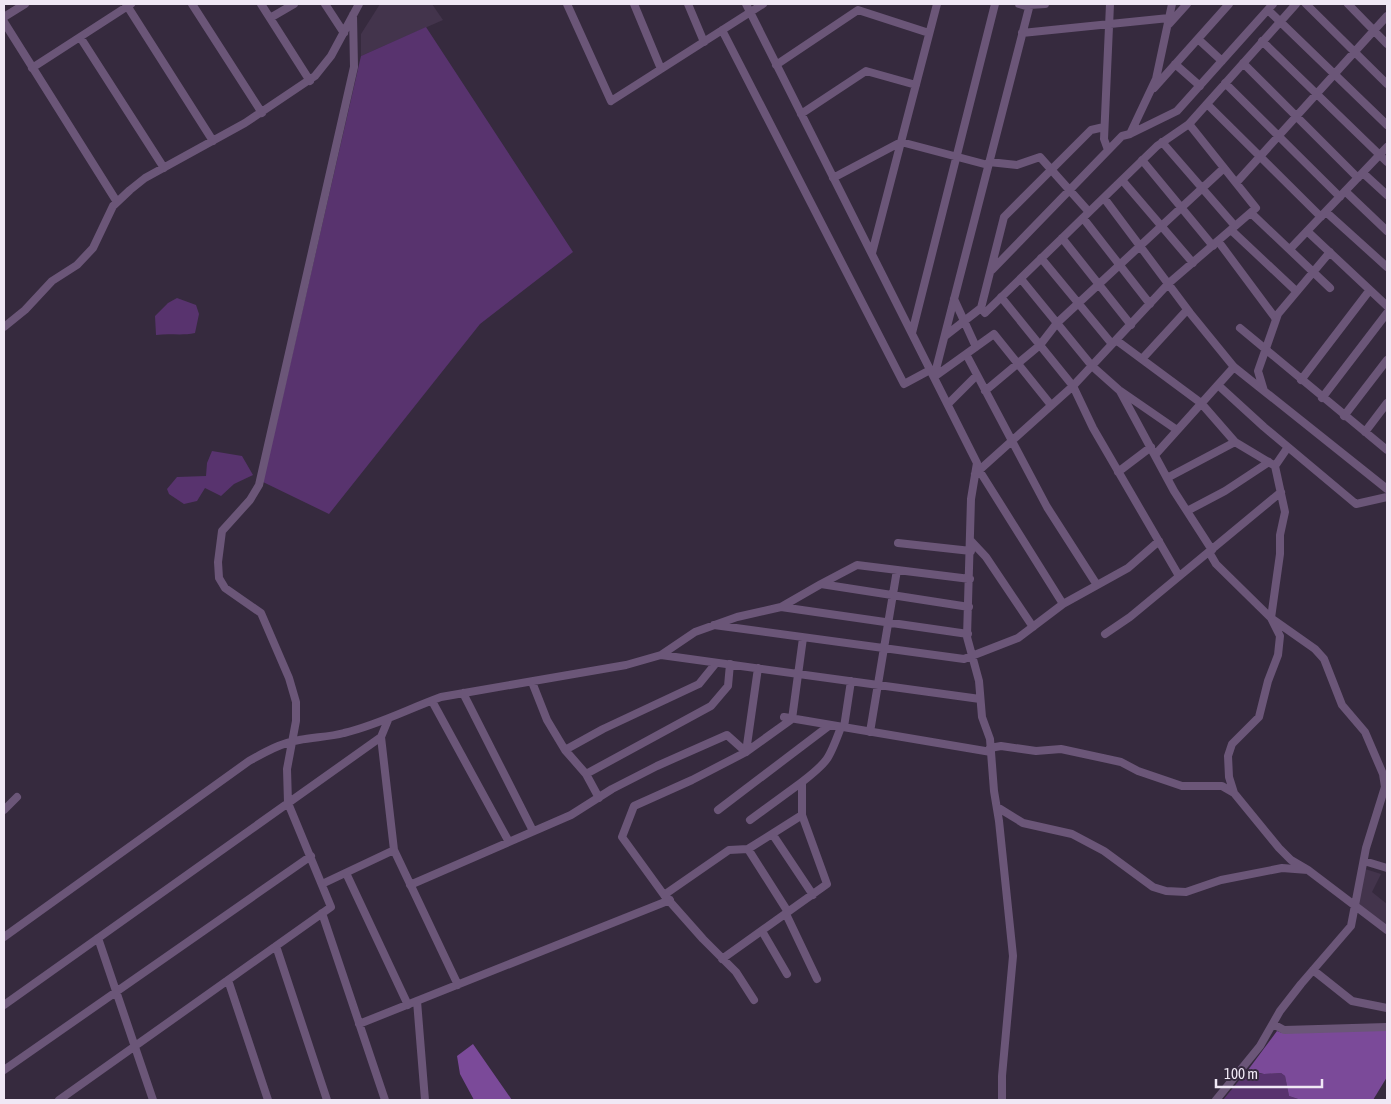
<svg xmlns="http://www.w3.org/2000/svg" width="1391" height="1104" font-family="'Asap Condensed',sans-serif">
	<rect width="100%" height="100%" fill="#362a3e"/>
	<path fill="#43344c" d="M 380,4 L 432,4 L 443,20 L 361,56 L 361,34 Z
		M 1362,868 L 1381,874 L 1372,892 L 1387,904 L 1387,930 L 1356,905 Z"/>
	<path fill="#58336e" d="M 426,27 L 573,252 L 480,324 L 329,514 L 263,482 L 361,56 Z
		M 177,298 L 196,305 L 199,314 L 195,333 C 181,336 170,333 156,335 L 155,316 L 168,303 Z
		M 212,451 L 242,456 L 253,475 L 234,484 L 221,496 L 205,488 L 197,501 L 184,504 L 169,494 L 167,489 L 177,477 L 206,476 L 207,463 Z
		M 1250,1072 L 1264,1074 L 1281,1073 L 1285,1076 L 1289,1096 L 1301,1100 L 1223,1100 L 1241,1078 L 1244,1080 Z"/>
	<path fill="#7b4a99" d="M 1387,1030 L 1387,1077 L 1373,1100 L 1301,1100 L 1289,1096 L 1285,1076 L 1281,1073 L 1264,1074 L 1248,1070 L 1277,1031 L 1282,1033 Z
		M 473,1044 L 512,1100 L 474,1100 L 460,1074 L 457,1056 Z"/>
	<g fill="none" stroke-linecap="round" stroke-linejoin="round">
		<path stroke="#6b5678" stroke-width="8" d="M 126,4 L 213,141
			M 192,4 L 262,113
			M 261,4 L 310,81
			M 325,4 L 344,33
			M 567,4 L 611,101 L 763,4
			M 634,4 L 661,69
			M 688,4 L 704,42
			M 746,4 L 977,463 L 971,499 L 967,637 L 979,681 L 982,717 L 990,739 L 994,791 L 999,821 L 1013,956 L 1002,1076 L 1002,1100
			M 1019,4 L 1029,7
			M 1306,4 L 1387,84
			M 1348,4 L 1387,44
			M 1029,5 L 1045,4
			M 1268,10 L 1387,125
			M 4,17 L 25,4
			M 270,18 L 294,4
			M 4,22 L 117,202
			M 1169,24 L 1187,4
			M 722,30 L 904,384 L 930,370
			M 1022,33 L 1169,18
			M 80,37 L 164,168
			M 1198,39 L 1222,61
			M 1262,41 L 1387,162
			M 1243,63 L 1358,178
			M 1175,64 L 1200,86
			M 776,65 L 858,10 L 929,33
			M 32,68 L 131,4
			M 1225,83 L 1340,197
			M 1154,88 L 1229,4
			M 1207,104 L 1321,217
			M 801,114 L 866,71 L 916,85
			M 1104,127 L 1091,130 L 1004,217 L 981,308 L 985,313 L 1157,146 L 1189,124 L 1296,4
			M 1130,134 L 1177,111 L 1273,4
			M 1162,142 L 1235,226
			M 1108,150 L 1104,139 L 1110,4
			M 1142,160 L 1213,246
			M 989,162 L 1017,165 L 1040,157 L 1089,212
			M 1363,173 L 1387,195
			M 833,178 L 901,142 L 988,165
			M 1122,180 L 1193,263
			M 1236,183 L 1387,16
			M 1345,191 L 1387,231
			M 1104,198 L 1190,313 L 1234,367 L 1387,489
			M 1326,212 L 1387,267
			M 1251,213 L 1330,288
			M 1083,218 L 1150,304
			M 1231,230 L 1296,291
			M 1307,231 L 1387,306
			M 1062,238 L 1131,325
			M 1218,241 L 1276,319
			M 1290,249 L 1387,147
			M 872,253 L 937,4
			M 1041,258 L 1112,344
			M 992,270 L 1122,136 L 1130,134 L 1156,79 L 1172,4
			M 1021,279 L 1092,366 L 1119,390 L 1177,430
			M 1001,297 L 1073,386 L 1093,428 L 1179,576
			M 954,299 L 976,347
			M 4,327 L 25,310 L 52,281 L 77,265 L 93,248 L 113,206 L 130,190 L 145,178 L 245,123 L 315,76 L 331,56 L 359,4
			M 1240,328 L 1387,450
			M 912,333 L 995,4
			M 945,336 L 981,308
			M 1116,340 L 1201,403 L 1235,442 L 1275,466
			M 966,354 L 1047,507 L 1097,585
			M 1142,359 L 1187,310
			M 934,377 L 1030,4
			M 934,377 L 994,334 L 1051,405
			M 1301,380 L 1369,291
			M 1218,385 L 1264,427 L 1356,504 L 1387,497
			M 985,391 L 1040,345 L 1057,323 L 1224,168
			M 1120,391 L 1174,491 L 1212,550
			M 1264,391 L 1258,371 L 1278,314 L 1330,252
			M 1322,398 L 1387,313
			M 948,404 L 977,375
			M 1344,416 L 1387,360
			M 1365,432 L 1387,403
			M 1288,447 L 1275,466 L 1285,512 L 1280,535 L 1280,554 L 1271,618 L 1280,636 L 1278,655 L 1268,681 L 1259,717 L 1232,744 L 1228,756 L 1229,777 L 1234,793 L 1279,848 L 1291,860 L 1308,870
			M 1155,455 L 1234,367
			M 979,470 L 1063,604
			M 1118,472 L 1151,447
			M 975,474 L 1073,386 L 1169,283 L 1256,208 L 1189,124
			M 1167,478 L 1235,442
			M 1187,511 L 1225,491 L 1269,462
			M 971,541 L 986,557 L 1033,627
			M 898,543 L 971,551
			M 1209,552 L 1216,564 L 1271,618 L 1315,649 L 1324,659 L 1342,705 L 1365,732 L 1383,774 L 1385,787 L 1366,848 L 1351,926 L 1301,984 L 1280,1011 L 1260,1046 L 1216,1100
			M 821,584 L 857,565 L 970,579
			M 781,607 L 821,584 L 969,607
			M 714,625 L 964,659 L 1018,638 L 1063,604 L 1128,568 L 1159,541
			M 1105,634 L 1130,617 L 1281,492
			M 661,655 L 695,632 L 737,617 L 781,607 L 968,634
			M 532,682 L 547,720 L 565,750 L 586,774 L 599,798
			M 463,693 L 533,831
			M 432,701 L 509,842
			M 784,717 L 991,752
			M 388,720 L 381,737 L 394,850 L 458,985
			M 844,727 L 851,681
			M 870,732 L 897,570
			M 990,748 L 1001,746 L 1036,751 L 1061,749 L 1121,762 L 1138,771 L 1182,786 L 1222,786 L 1234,793
			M 565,750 L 603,729 L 699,684 L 716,663
			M 746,752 L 758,668
			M 586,774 L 711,706 L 728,686 L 730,664
			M 997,807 L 1023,823 L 1072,834 L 1104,851 L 1153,887 L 1166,891 L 1186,892 L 1221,880 L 1282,868 L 1308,870 L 1387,930
			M 4,810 L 17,797
			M 718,810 L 830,725
			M 750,820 L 802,782
			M 773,835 L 813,895
			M 748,849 L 788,912
			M 1364,861 L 1387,868
			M 346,873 L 408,1005
			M 322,884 L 394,850
			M 410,885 L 571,815 L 612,789 L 657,766 L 727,735 L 746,752
			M 664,895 L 729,850 L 748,849 L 802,815 L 802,782 C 829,761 829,759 841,727
			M 322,913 L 385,1100
			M 786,914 L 817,979
			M 762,931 L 787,974
			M 4,937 L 249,761 C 265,752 281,743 299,740 C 314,737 329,737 344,733 C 378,725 408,709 441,697 L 626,665 L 661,655 L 980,699
			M 98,938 L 153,1100
			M 276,946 L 327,1100
			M 722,959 L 827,884 L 802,815
			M 1313,970 L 1352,1001 L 1387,1008
			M 228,980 L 268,1100
			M 754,1000 L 736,972 L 703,939 L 664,895 L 622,837 L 634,806 L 692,780 L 746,752 L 792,719 L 803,638
			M 417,1001 L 425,1100
			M 4,1005 L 381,737
			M 359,1024 L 670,900
			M 1273,1024 L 1284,1030 L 1387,1027
			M 4,1070 L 311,856
			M 59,1100 L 331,907 L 288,803 L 287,769 L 296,721 L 296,702 L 289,678 L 261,613 L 225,588 L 219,578 L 218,562 L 222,531 L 250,500 L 259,485 L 354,67 L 353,15"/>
	</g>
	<rect width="1391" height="1104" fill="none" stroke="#f0e8f5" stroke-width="10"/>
	<path d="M1216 1079v8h106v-8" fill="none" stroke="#f0e8f5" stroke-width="2.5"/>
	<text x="1224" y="1079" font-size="15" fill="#f0e8f5" stroke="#362a3e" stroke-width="4" paint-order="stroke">100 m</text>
</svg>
